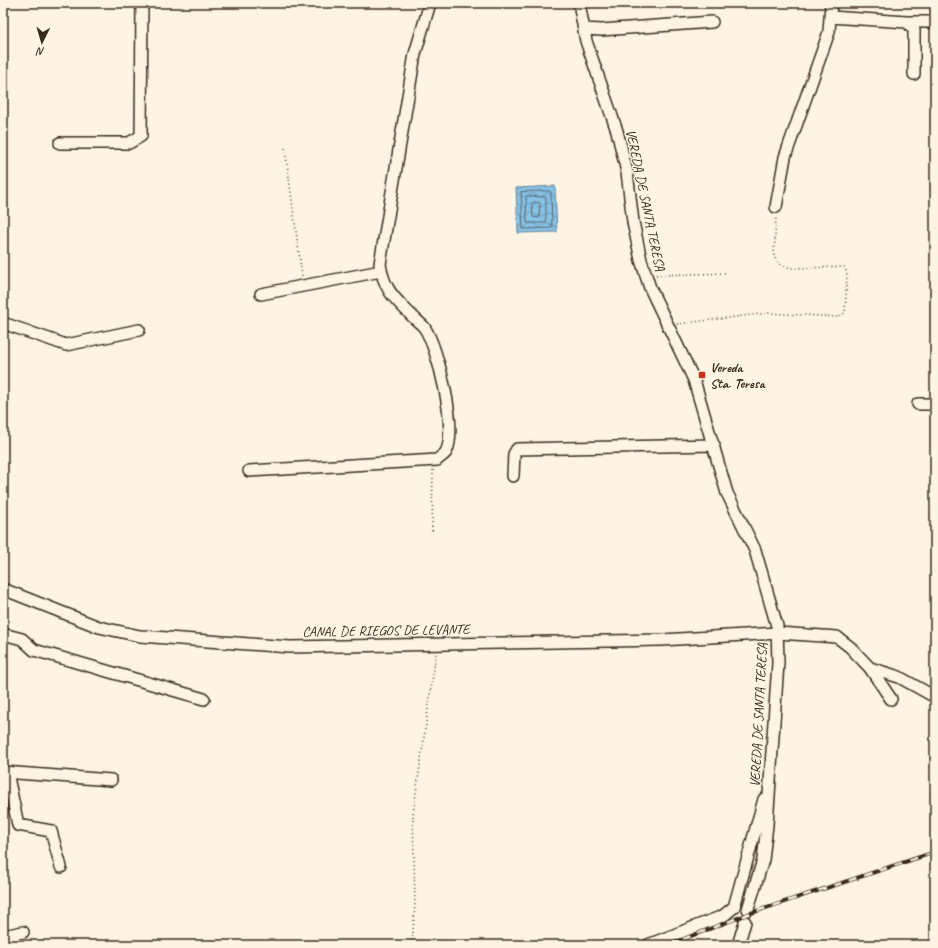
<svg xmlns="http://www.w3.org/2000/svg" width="938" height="948" font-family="Caveat,sans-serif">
	<defs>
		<pattern id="water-waves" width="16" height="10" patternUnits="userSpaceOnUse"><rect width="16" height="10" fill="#86c1e6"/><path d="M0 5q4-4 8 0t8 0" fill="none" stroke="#6f9dba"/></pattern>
	</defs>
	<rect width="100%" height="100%" fill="#fcf5e5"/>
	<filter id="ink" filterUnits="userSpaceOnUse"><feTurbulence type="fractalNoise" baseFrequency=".025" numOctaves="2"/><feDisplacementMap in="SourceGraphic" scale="8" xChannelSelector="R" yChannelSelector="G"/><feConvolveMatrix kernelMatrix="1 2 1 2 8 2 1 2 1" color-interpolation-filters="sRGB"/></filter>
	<g filter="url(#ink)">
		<path fill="url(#water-waves)" stroke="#688596" d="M 555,186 L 557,232 L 518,233 L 516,188 Z"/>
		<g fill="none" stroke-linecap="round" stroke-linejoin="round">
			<path stroke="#59666e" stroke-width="1" d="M 549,191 L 551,192 L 552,228 L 523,229 L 521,192 Z
				M 527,196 L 546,197 L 546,223 L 527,223 L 526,198 Z
				M 534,202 L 540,203 L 539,218 L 533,217 L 532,204 Z"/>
			<defs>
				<path id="minor" d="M 579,3 L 586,41 L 617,131 L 627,172 L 633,222 L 641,260 L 650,288 L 694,380 L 727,493 L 755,550 L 777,626 L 778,663 L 767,825 L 763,860 L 748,909
					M 830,17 L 907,22 L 935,22
					M 907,22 L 914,30 L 914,74
					M 584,29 L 601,30 L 712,22
					M 60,143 L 129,143 L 141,136 L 142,3
					M 776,207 L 785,157 L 829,32 L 831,3
					M 261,294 L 381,271
					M 3,323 L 66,345 L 139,330
					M 918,404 L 935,404
					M 249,471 L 437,460 C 439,458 444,455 446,452 C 458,430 438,347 424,327 C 420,323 415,319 411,315 C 393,297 384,289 380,264 L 415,54 L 430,3
					M 513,476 L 514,454 L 517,449 L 714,445
					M 3,589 L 99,627 L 140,636 L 290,647 L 662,640 L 778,633 L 837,637 L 850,647 L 870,668 L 899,677 L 935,697
					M 3,634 L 22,639 L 34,650 L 204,699
					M 870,668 L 891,699
					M 3,772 L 111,780
					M 7,772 L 18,825 L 51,831 L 61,867
					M 3,936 L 23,932
					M 648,945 L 723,916 L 734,907 L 764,799
					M 738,945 L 745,922"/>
			</defs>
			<use href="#minor" stroke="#3b2a1e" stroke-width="14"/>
			<path stroke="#3b2a1e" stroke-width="1.5" stroke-dasharray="1 3" stroke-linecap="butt" d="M 285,148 L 302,276
				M 656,275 L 728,273
				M 677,324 L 768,313 L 838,317 L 845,313 L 847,273 L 844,267 L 791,268 L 781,265 L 774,257 L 776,217
				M 432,531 L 433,470
				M 412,945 L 415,904 L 413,814 L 436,654"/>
			<use href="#minor" stroke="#fcf5e5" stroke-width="11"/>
			<defs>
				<path id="rail" d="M 668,945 L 748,914 L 935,852"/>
			</defs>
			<use href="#rail" stroke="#3b2a1e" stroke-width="4"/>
			<use href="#rail" stroke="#fcf5e5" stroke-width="2.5" stroke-dasharray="8" stroke-linecap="butt"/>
		</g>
	</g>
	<rect fill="#c8321e" stroke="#fcf5e5" stroke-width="1.5" x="698" y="371" width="8" height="8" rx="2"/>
	<g text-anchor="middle" stroke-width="3" stroke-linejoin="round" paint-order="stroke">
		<g font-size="14" fill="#3b2a1e" stroke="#fcf5e5">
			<text transform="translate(646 200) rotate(78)" y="5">VEREDA DE SANTA TERESA</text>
			<text transform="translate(386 630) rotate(-1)" y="5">CANAL DE RIEGOS DE LEVANTE</text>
			<text transform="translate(758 715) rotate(-87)" y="5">VEREDA DE SANTA TERESA</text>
		</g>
		<g font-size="14" font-weight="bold" fill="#3b2a1e" stroke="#fcf5e5" text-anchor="start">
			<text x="710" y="372">Vereda<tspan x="710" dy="16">Sta. Teresa</tspan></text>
		</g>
	</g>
	<rect width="938" height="948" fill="none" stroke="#fcf5e5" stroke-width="16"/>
	<rect x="8" y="8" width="922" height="932" fill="none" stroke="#3b2a1e" stroke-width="1.5" filter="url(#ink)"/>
	<g transform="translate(42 42) rotate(185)" stroke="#fcf5e5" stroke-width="3" paint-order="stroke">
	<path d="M0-3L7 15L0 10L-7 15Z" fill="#3b2a1e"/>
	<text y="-6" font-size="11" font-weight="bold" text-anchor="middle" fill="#3b2a1e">N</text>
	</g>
</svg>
